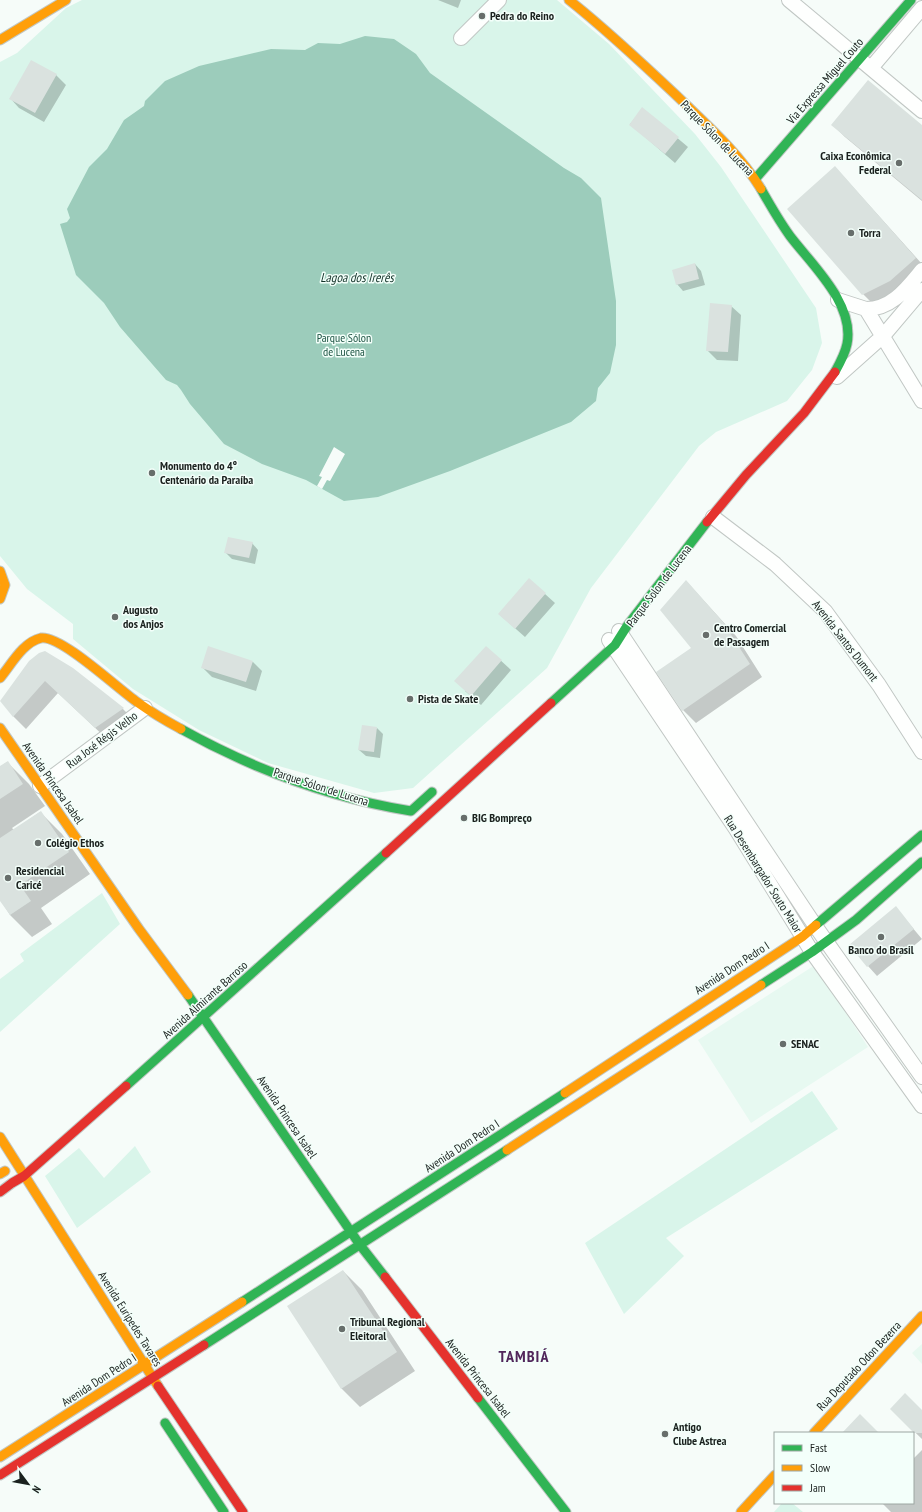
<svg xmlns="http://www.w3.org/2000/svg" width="922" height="1512" font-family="'PT Sans Narrow',sans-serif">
	<rect width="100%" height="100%" fill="#f6fcf9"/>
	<path fill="#e7f9f1" d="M 815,965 L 868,1047 L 751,1123 L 698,1040 Z
		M 922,1344 L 922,1364 L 912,1353 Z"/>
	<path fill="#d9f5ea" d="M 82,0 L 557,0 L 609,44 L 695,134 L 721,167 L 816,308 L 822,343 L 812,370 L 787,401 L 716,432 L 699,446 L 591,588 L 547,668 L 413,788 L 374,793 L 268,763 L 199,730 L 133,689 L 73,639 L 73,624 L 27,589 L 0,556 L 0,62 L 17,53 L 66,8 Z
		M 102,893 L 120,924 L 0,1032 L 0,979 L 24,961 L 20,954 Z
		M 812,1091 L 838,1129 L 666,1238 L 684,1256 L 624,1314 L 585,1243 Z
		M 135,1146 L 151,1172 L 77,1228 L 45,1176 L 79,1148 L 104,1178 Z
		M 782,1503 L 792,1503 L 803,1512 L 774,1512 Z"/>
	<path fill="#9cccbb" d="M 365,36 L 394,39 L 416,54 L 430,73 L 564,168 L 581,178 L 601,198 L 616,301 L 616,345 L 610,373 L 598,388 L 596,401 L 571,422 L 450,471 L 378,497 L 344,501 L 306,480 L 262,464 L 224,444 L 190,404 L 181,390 L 177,385 L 166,380 L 120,327 L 104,303 L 76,275 L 60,224 L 67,222 L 70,218 L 67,209 L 89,167 L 107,149 L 124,120 L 144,106 L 145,101 L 165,81 L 199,66 L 271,49 L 305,50 L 318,43 L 340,44 Z"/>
	<path fill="#f6fcf9" d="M 334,447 L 345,454 L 330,481 L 327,480 L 322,489 L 317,486 L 322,477 L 319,476 Z"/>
	<path fill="#0003" d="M 438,0 L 461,0 L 458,8 Z
		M 56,75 L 66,85 L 44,122 L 19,108 L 10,98 Z
		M 643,109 L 688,147 L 675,163 L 630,124 Z
		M 832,124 L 922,127 L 922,201 L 845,137 Z
		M 835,167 L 922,264 L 922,277 L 876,307 L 863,294 Z
		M 695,264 L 701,271 L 705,285 L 683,291 L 677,284 Z
		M 731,306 L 741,315 L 738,361 L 717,360 L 707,350 Z
		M 252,543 L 258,550 L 255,564 L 232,559 L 226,553 Z
		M 686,581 L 736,636 L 762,677 L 696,723 L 683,710 L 692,649 Z
		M 545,594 L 555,603 L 525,637 L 499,614 Z
		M 486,647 L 511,670 L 481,705 L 465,691 Z
		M 30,662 L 123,709 L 135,721 L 108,740 L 58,693 L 26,729 L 13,716 Z
		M 253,662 L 262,671 L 256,691 L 212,677 L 202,667 Z
		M 377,728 L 383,734 L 380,758 L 366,756 L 359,750 Z
		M 7,762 L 29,784 L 45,806 L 12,828 L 14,830 L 40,812 L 62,834 L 90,874 L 41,908 L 52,924 L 32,937 L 10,915 L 0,899 L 0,767 Z
		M 896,908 L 922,939 L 877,976 L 868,966 Z
		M 343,1271 L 362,1290 L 415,1371 L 360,1407 L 341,1388 Z
		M 891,1409 L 922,1412 L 922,1439 Z
		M 922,1450 L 922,1512 L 891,1512 L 882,1503 L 913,1503 L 913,1459 Z"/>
	<path fill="#dae2df" d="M 31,60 L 57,74 L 35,113 L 9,99 Z
		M 868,80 L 922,125 L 922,200 L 831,125 Z
		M 642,107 L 679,137 L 665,154 L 629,125 Z
		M 835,166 L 916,258 L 890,281 L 862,295 L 787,209 Z
		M 695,263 L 699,279 L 676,285 L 672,270 Z
		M 710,303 L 732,305 L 728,352 L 706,351 Z
		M 228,537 L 253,542 L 249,558 L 224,553 Z
		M 529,578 L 546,593 L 515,629 L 498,614 Z
		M 686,580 L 723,622 L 750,664 L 682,711 L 656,672 L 691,648 L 660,610 Z
		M 208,646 L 253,661 L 246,682 L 201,668 Z
		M 486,646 L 502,660 L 471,696 L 454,681 Z
		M 45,651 L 73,668 L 124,708 L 95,728 L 45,681 L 13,717 L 0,701 L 29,661 L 39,653 Z
		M 362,725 L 377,727 L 374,752 L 358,750 Z
		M 8,761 L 23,784 L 0,799 L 0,766 Z
		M 41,811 L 69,852 L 20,885 L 31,901 L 10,915 L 0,901 L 0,838 Z
		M 896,906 L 914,929 L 867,967 L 849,945 Z
		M 343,1270 L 397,1352 L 341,1389 L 287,1306 Z
		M 905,1393 L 922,1410 L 922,1433 L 914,1433 L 890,1409 Z
		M 860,1414 L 879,1433 L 842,1433 Z"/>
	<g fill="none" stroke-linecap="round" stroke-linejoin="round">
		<defs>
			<path id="street" d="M 789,0 L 922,111
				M 461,38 L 499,0
				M 871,68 L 922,8
				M 838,300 L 866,309 L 922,401
				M 866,309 C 892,309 907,288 922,270
				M 837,377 L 883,336 L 922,290
				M 713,517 L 775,564 L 825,611 L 879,685 L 922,752
				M 619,631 L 816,927 L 922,1077
				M 609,640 L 736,829 L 812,952 L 922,1106
				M 40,786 L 145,708"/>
			<path id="fast" d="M 756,178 L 911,0
				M 761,189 C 770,205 779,221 790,236 C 812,265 855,304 847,344 C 845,354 840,363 835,372
				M 551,703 L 615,645 L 627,626 L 707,522
				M 181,729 C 253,769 330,798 411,811 L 432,792
				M 816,925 L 922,835
				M 761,985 L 812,952 L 856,920 L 922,862
				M 188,995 L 360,1245 L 385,1277
				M 126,1086 L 386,853
				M 242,1302 L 565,1093
				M 204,1345 L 507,1150
				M 478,1398 L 566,1512
				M 165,1423 L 224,1512"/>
			<path id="slow" d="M 569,0 C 607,30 643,64 678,97 C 708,126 739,153 761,189
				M 0,40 L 66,0
				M 0,571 L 5,585 L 0,599
				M 0,678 C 11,665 23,642 41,638 C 61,635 118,689 137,702 C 151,712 166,721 181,729
				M 0,728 L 139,929 L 188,995
				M 565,1093 L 802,937 L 816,925
				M 0,1137 L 158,1386
				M 507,1150 L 761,985
				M 0,1174 L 5,1171
				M 814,1433 L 922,1316
				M 0,1457 L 242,1302
				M 741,1512 L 775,1475"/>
			<path id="jam" d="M 707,522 L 746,475 L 804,413 L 835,372
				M 386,853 L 551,703
				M 12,1183 L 24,1176 L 126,1086
				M 0,1192 L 12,1183
				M 385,1277 L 478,1398
				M 158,1386 L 243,1512
				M 0,1475 L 204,1345"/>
		</defs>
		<use href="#street" stroke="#c1c7c4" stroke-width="16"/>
		<use href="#fast" stroke="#c1c7c4" stroke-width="11"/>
		<use href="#slow" stroke="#c1c7c4" stroke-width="11"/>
		<use href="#jam" stroke="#c1c7c4" stroke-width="11"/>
		<use href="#street" stroke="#fefffe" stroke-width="14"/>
		<use href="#fast" stroke="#30b455" stroke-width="9"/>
		<use href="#slow" stroke="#ff9f0a" stroke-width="9"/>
		<use href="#jam" stroke="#e5322d" stroke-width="9"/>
	</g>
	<g fill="#676e6b" stroke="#f3fffa" stroke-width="1.5">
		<circle cx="482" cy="16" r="4"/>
		<circle cx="899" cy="163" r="4"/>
		<circle cx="851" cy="233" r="4"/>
		<circle cx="152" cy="473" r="4"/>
		<circle cx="115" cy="617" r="4"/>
		<circle cx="706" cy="635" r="4"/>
		<circle cx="410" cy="699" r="4"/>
		<circle cx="464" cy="818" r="4"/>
		<circle cx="38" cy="843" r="4"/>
		<circle cx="8" cy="878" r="4"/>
		<circle cx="881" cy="937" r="4"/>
		<circle cx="783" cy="1044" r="4"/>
		<circle cx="342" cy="1329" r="4"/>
		<circle cx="665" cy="1434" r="4"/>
	</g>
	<g text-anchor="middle" stroke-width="3" stroke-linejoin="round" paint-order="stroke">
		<g font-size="12" font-weight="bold" fill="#1a211e" stroke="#f3fffa" text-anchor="start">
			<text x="490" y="20">Pedra do Reino</text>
			<text x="891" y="160" text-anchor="end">Caixa Econômica<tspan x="891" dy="14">Federal</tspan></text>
			<text x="859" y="237">Torra</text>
			<text x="160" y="470">Monumento do 4º<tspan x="160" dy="14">Centenário da Paraíba</tspan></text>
			<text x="123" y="614">Augusto<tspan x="123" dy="14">dos Anjos</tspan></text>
			<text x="714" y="632">Centro Comercial<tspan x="714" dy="14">de Passagem</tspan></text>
			<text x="418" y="703">Pista de Skate</text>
			<text x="472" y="822">BIG Bompreço</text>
			<text x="46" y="847">Colégio Ethos</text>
			<text x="16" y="875">Residencial<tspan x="16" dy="14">Caricé</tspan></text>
			<text x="881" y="954" text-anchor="middle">Banco do Brasil</text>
			<text x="791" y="1048">SENAC</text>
			<text x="350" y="1326">Tribunal Regional<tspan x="350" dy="14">Eleitoral</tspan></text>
			<text x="673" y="1431">Antigo<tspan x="673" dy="14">Clube Astrea</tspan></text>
		</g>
		<g font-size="12" fill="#1a211e" stroke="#f3fffa">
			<text transform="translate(825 81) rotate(-49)" y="4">Via Expressa Miguel Couto</text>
			<text transform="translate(717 138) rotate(46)" y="4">Parque Sólon de Lucena</text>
			<text transform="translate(659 586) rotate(-53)" y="4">Parque Solon de Lucena</text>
			<text transform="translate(845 641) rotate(52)" y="4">Avenida Santos Dumont</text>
			<text transform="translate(102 740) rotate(-37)" y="4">Rua José Régis Velho</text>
			<text transform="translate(53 783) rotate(55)" y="4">Avenida Princesa Isabel</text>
			<text transform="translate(321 787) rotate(18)" y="4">Parque Sólon de Lucena</text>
			<text transform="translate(763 874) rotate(58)" y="4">Rua Desembargador Souto Maior</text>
			<text transform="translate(732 968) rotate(-33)" y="4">Avenida Dom Pedro I</text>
			<text transform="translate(205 1000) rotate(-42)" y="4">Avenida Almirante Barroso</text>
			<text transform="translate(287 1117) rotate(56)" y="4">Avenida Princesa Isabel</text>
			<text transform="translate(462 1146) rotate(-33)" y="4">Avenida Dom Pedro I</text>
			<text transform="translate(130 1319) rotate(58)" y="4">Avenida Eurípedes Tavares</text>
			<text transform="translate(859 1366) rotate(-47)" y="4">Rua Deputado Odon Bezerra</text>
			<text transform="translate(478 1378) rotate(52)" y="4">Avenida Princesa Isabel</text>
			<text transform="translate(99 1380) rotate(-33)" y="4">Avenida Dom Pedro I</text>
		</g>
		<g font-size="12" fill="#1c5342" stroke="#f3fffa">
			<text x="344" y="342">Parque Sólon<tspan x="344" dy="14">de Lucena</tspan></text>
		</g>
		<g font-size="13" font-style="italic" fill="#133329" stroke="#f3fffa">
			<text x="357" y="282">Lagoa dos Irerês</text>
		</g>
		<g font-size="16" font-weight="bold" letter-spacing="1" fill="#51265b" stroke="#f3fffa">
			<text x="524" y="1362">TAMBIÁ</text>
		</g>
	</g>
	<rect x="774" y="1432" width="140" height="72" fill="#f3fffa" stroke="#9ca6a2"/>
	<rect x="782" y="1445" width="20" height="6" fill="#30b455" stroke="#9ca6a2"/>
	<text x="810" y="1452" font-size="12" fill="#1a211e">Fast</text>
	<rect x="782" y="1465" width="20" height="6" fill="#ff9f0a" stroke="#9ca6a2"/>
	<text x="810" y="1472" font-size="12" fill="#1a211e">Slow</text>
	<rect x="782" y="1485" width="20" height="6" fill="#e5322d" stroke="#9ca6a2"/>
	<text x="810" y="1492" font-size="12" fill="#1a211e">Jam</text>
	<g transform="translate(28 1484) rotate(122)" stroke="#f3fffa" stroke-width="3" paint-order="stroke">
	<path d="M0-3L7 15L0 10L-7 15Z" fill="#1a211e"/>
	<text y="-6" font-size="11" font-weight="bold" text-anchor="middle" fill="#1a211e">N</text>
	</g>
</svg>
